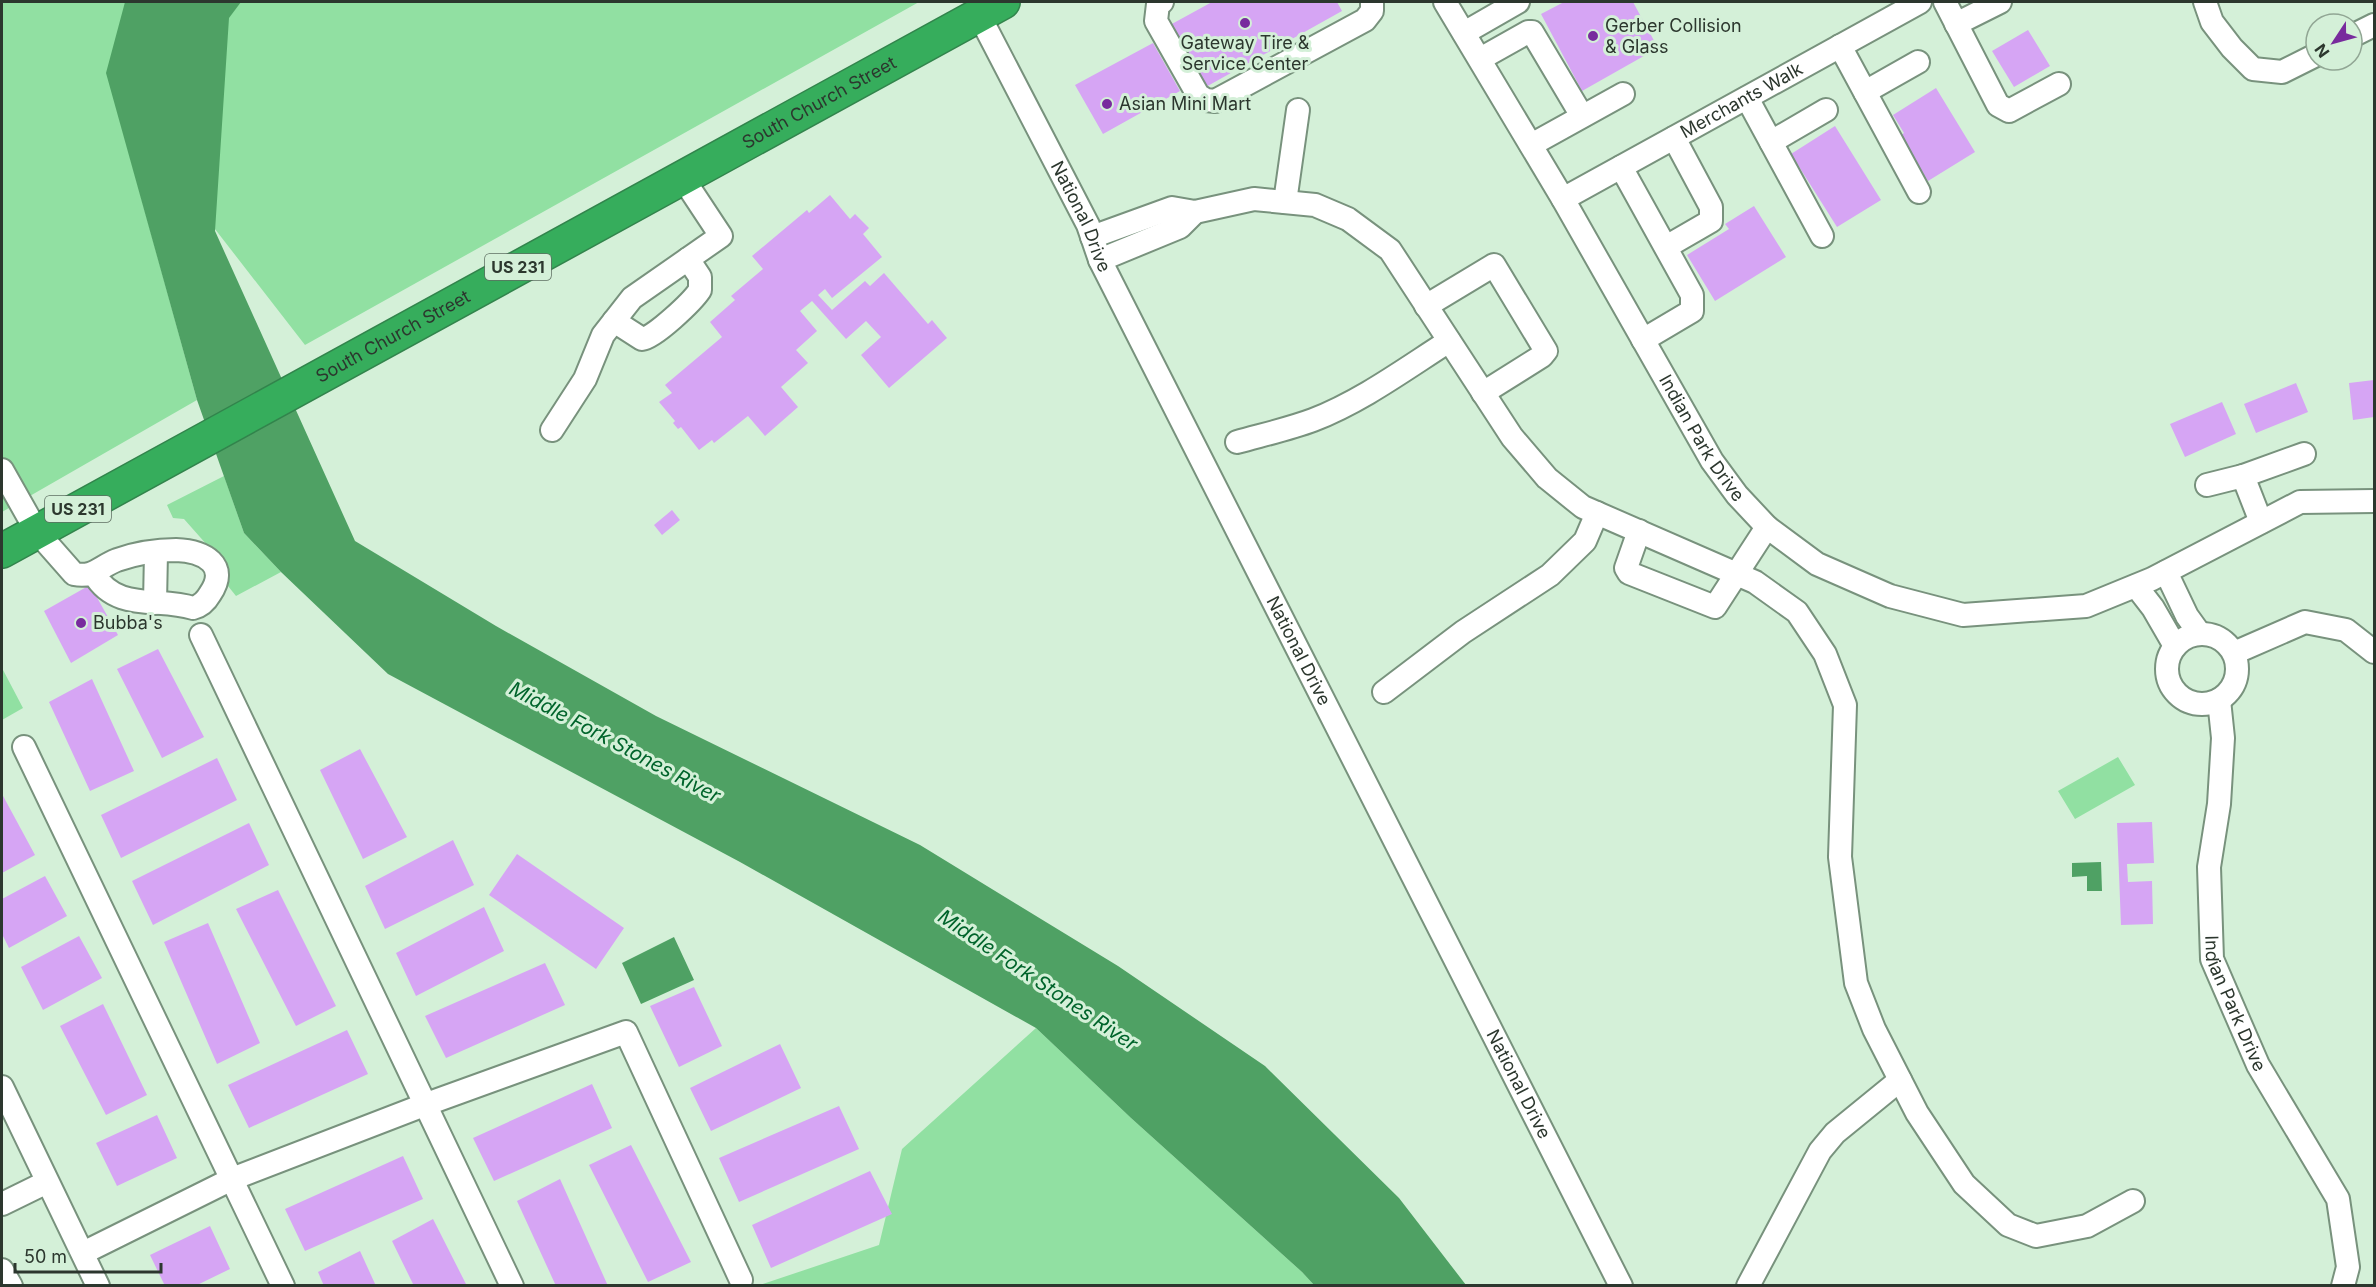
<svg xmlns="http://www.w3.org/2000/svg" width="2376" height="1287" font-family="Inter,sans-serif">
	<rect width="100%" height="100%" fill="#d4f0d8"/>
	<path fill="#91e0a2" d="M 2,2 L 919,2 L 305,345 L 114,99 L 197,400 L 2,512 Z
		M 224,476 L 244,533 L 281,572 L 236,596 L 228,586 L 223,563 L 184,519 L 173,518 L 167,505 Z
		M 2,668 L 23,708 L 2,720 Z
		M 2118,757 L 2135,785 L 2075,819 L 2058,791 Z
		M 1036,1028 L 1131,1118 L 1302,1272 L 1314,1285 L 757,1286 L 879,1245 L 902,1149 Z"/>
	<path fill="#4fa164" d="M 125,2 L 241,2 L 229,18 L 215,231 L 355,541 L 496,626 L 656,716 L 920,845 L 1118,966 L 1265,1066 L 1399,1198 L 1466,1285 L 1314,1285 L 1302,1272 L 1131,1118 L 1036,1028 L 740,862 L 388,674 L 281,572 L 244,533 L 197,400 L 106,73 Z
		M 2101,862 L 2102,891 L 2087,891 L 2087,876 L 2072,877 L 2072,863 Z
		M 674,937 L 694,980 L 641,1004 L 622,963 Z"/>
	<path fill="#d6a5f4" d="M 1212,2 L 1337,2 L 1342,11 L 1204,88 L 1170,25 Z
		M 1564,2 L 1633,2 L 1658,48 L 1582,91 L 1541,14 Z
		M 2028,30 L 2050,66 L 2014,87 L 1992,51 Z
		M 1153,43 L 1180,91 L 1103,134 L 1075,85 Z
		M 1936,88 L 1975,152 L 1928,181 L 1900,136 L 1904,133 L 1893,115 Z
		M 1835,126 L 1881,200 L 1837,227 L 1791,154 Z
		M 830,195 L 850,219 L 855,214 L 869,228 L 863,234 L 882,257 L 832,298 L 825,289 L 818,295 L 832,310 L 865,281 L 870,286 L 884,273 L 928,324 L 932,320 L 947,338 L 889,388 L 861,355 L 881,337 L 866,321 L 846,339 L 812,301 L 800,311 L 817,331 L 796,350 L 808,363 L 781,387 L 798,407 L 765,436 L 748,416 L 714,443 L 712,440 L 699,450 L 681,427 L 678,429 L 673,423 L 675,421 L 659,402 L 672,393 L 665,385 L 722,337 L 710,322 L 735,300 L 731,296 L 763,269 L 752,256 L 807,210 L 809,213 Z
		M 1754,206 L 1786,257 L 1715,301 L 1687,255 L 1729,229 L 1725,224 Z
		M 2374,380 L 2374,417 L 2353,420 L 2349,383 Z
		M 2296,383 L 2308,412 L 2256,433 L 2244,404 Z
		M 2222,402 L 2236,434 L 2185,457 L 2170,424 Z
		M 672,510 L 680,520 L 662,535 L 654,525 Z
		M 90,585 L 118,635 L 71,663 L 44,611 Z
		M 158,649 L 204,737 L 162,758 L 117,669 Z
		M 92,679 L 134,771 L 90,791 L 49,702 Z
		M 360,749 L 407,837 L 363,859 L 320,770 Z
		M 217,758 L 237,800 L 121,858 L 101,815 Z
		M 2,794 L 35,855 L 2,873 Z
		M 2152,822 L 2154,863 L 2127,864 L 2128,882 L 2152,881 L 2153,924 L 2121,925 L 2117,823 Z
		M 249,823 L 269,865 L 153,925 L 132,881 Z
		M 453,840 L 474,885 L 385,929 L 365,886 Z
		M 517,854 L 624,928 L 596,969 L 489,895 Z
		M 45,876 L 67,916 L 9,948 L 2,934 L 2,899 Z
		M 278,890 L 336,1006 L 296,1026 L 236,909 Z
		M 484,907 L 504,951 L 416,996 L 396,953 Z
		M 208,923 L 260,1043 L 217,1064 L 164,942 Z
		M 79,936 L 102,978 L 43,1010 L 21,967 Z
		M 545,963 L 565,1005 L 446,1058 L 425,1016 Z
		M 694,987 L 722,1046 L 679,1067 L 650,1006 Z
		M 103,1004 L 147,1095 L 106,1115 L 60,1026 Z
		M 347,1030 L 368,1074 L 249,1128 L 228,1085 Z
		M 780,1044 L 801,1088 L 711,1131 L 690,1088 Z
		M 592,1084 L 612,1128 L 494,1181 L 473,1138 Z
		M 839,1106 L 859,1149 L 739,1202 L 719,1158 Z
		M 157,1115 L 177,1158 L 117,1186 L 96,1143 Z
		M 631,1145 L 691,1262 L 648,1282 L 589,1165 Z
		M 403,1156 L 423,1199 L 305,1251 L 285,1209 Z
		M 870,1171 L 892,1214 L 771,1268 L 752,1225 Z
		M 560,1179 L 608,1286 L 556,1286 L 517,1201 Z
		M 433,1219 L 467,1286 L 414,1286 L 392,1241 Z
		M 210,1226 L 230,1269 L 195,1286 L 165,1286 L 150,1255 Z
		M 360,1251 L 376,1286 L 324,1286 L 318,1272 Z"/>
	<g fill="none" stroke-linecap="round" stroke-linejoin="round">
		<defs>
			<g id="minor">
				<path d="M 1162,2 L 1158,4 L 1156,21 L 1198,95 L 1206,100 L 1215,101 L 1365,20 L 1372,11 L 1372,2"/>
				<path id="s1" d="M 1445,2 L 1563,199 L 1712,461 L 1737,495 L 1767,527 L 1817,564 L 1890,596 L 1963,615 L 2086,606 L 2152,579 L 2300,502 L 2374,501"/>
				<path d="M 1945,2 L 1998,105 L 2009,111 L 2059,84"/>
				<path d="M 2205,2 L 2212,22 L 2232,48 L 2253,69 L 2282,72 L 2316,55"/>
				<path id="s2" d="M 979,15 L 1088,225 L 1100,260 L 1621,1286"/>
				<path d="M 1956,24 L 2000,2"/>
				<path d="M 1464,33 L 1518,2"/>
				<path d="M 2352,36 L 2374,25"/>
				<path d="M 1840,46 L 1919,192"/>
				<path d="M 1480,59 L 1528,32 L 1532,32 L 1582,116"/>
				<path d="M 1865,92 L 1918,62"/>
				<path d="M 1747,98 L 1822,236"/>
				<path d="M 1771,142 L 1826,110"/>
				<path d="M 1531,145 L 1623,94"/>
				<path d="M 1621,167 L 1692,295 L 1692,311 L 1643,340"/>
				<path id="s3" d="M 1563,199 L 1920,2"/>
				<path d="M 1285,202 L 1298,110"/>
				<path d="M 1092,237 L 1172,208 L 1195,212 L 1254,199 L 1315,205 L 1348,219 L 1390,250 L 1512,437 L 1547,478 L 1583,507 L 1755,582 L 1797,612 L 1825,654 L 1845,705 L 1840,857 L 1856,983 L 1874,1029 L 1917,1113 L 1964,1184 L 2008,1225 L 2036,1236 L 2087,1226 L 2133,1201"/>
				<path d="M 1666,247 L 1711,221 L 1711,207 L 1674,138"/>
				<path d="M 1100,260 L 1180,227 L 1195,212"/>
				<path d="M 1426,306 L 1494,265 L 1546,351 L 1542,356 L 1483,393"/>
				<path d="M 614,321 L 642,339 C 655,337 692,302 700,290 L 700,277 L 688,259"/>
				<path d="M 552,430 L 585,379 L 603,335 L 632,298 L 721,236 L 682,177"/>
				<path d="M 1237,442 C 1262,435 1289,429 1313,420 C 1362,401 1405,369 1449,341"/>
				<path d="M 2,470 L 37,532 L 74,574 C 94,578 99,567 117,560 C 134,554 157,550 176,550 C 204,551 230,565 210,594 C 206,601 201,606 193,608 C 159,597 116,612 94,574"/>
				<path d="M 2243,476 L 2304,454"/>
				<path d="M 2207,485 L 2243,476 L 2261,522"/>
				<path d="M 1639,531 L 1626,568 L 1629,573 L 1715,607 L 1767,527"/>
				<path d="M 2166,572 L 2187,616 L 2200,634"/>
				<path d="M 2136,586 L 2153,608 L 2175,646"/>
				<path d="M 155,603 L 156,552"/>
				<circle cx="2202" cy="669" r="35"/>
				<path d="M 201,635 L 512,1286"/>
				<path d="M 2234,653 L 2305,622 L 2346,630 L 2374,652"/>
				<path d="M 1384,692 L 1463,632 L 1550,575 L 1585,541 L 1597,513"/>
				<path id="s4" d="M 2219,700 L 2223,738 L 2219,804 L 2209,867 L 2212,959 L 2258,1065 L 2338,1199 L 2348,1267 L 2343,1286"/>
				<path d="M 24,747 L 283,1286"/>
				<path d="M 2,1087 L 98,1286"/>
				<path d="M 2,1204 L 47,1182"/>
				<path d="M 83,1253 L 232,1179 L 424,1105 L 626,1032 L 741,1280"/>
				<path d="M 2,1270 L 11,1286"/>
				<path d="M 1748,1286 L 1820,1151 L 1835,1133 L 1900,1080"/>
			</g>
			<g id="highway">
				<path id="s5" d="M 2,551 L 1003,2"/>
			</g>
		</defs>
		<use href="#minor" stroke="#78927d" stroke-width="26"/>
		<use href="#highway" stroke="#32844c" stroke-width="36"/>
		<use href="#minor" stroke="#fff" stroke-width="22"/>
		<use href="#highway" stroke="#36ad5c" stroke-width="33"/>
	</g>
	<g fill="#782b9d" stroke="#d4f0d8" stroke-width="2">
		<circle cx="1245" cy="23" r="6"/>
		<circle cx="1593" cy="36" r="6"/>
		<circle cx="1107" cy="104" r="6"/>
		<circle cx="81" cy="623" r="6"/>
	</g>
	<g text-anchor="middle" stroke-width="6" stroke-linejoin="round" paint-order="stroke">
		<g fill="#d4f0d8" stroke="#5e6e61" stroke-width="1.5">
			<rect x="485" y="254" width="66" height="26" rx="4.5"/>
			<rect x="45" y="496" width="66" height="26" rx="4.5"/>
		</g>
		<g font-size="16" font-weight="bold" fill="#2c372e">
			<text x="518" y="273">US 231</text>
			<text x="78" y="515">US 231</text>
		</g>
		<g font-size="18" fill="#2c372e" stroke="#d4f0d8" text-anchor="start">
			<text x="1605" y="32">Gerber Collision<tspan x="1605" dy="21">&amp; Glass</tspan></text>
			<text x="1245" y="49" text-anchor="middle">Gateway Tire &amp;<tspan x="1245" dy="21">Service Center</tspan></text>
			<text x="1119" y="110">Asian Mini Mart</text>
			<text x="93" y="629">Bubba's</text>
		</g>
		<g font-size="18" fill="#2c372e" stroke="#d4f0d8">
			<text dy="6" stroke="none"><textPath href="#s3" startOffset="204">Merchants Walk</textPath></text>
			<text dy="6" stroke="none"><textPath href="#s5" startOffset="932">South Church Street</textPath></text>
			<text dy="6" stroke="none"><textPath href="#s2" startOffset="226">National Drive</textPath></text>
			<text dy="6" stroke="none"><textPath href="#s5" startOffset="446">South Church Street</textPath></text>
			<text dy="6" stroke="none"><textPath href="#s1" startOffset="506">Indian Park Drive</textPath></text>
			<text dy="6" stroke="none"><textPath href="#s2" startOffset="712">National Drive</textPath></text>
			<text dy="6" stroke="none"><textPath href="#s4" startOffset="309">Indian Park Drive</textPath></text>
			<text dy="6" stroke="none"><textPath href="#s2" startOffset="1198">National Drive</textPath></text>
		</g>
		<g font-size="20" font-style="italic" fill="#00642b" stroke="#d4f0d8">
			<text transform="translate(615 742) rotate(28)" y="7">Middle Fork Stones River</text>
			<text transform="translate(1038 980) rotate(34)" y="7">Middle Fork Stones River</text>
		</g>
	</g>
	<rect width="2376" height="1287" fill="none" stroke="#2c372e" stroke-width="6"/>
	<g transform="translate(2334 42) rotate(234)"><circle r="28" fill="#d4f0d8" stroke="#91a694" stroke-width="1.5"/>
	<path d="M0-4.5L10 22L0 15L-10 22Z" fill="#782b9d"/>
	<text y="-9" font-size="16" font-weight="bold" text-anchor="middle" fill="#2c372e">N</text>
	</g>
	<path d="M15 1263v9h146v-9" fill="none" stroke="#2c372e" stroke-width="3"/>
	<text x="24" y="1263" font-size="18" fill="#2c372e" stroke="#d4f0d8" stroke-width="4.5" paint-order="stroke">50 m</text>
</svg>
